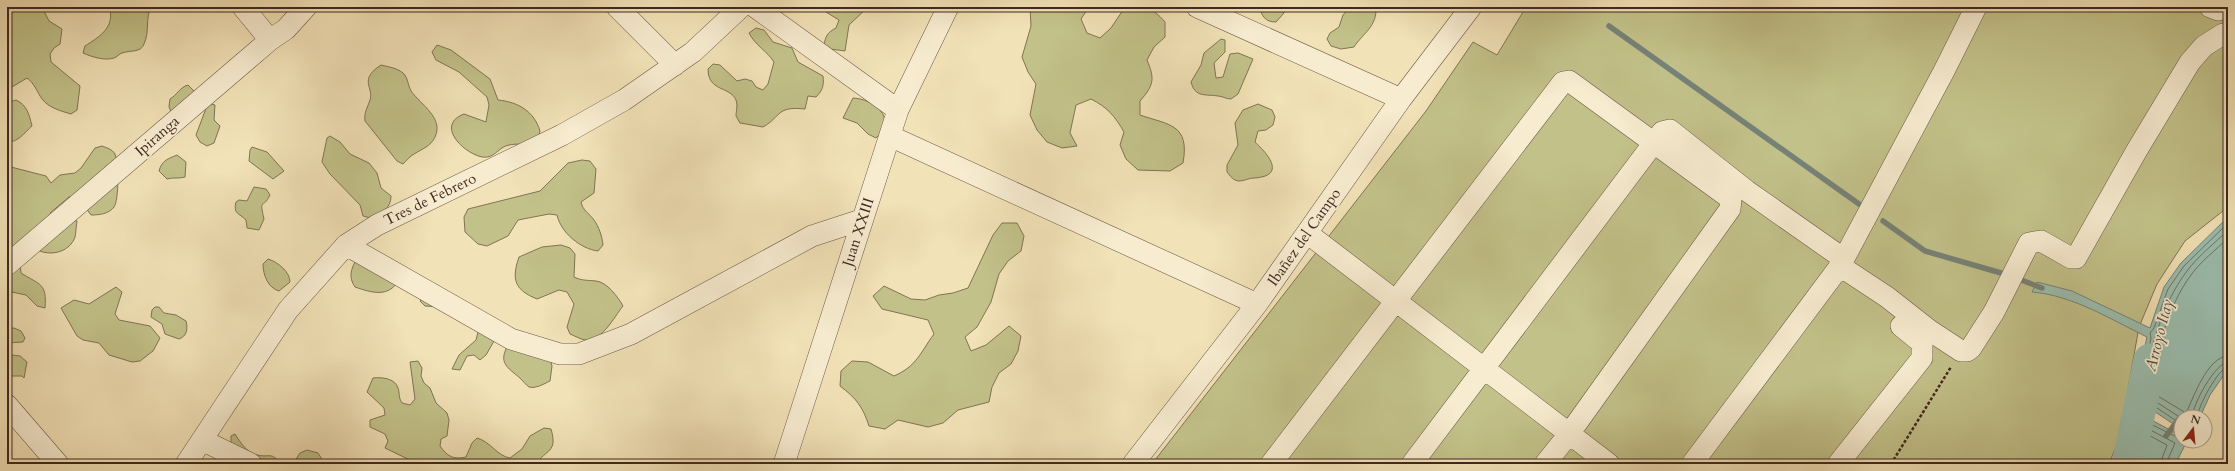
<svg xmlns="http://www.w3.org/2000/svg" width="2235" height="471" font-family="Cardo,serif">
	<rect width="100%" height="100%" fill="#f2e2b7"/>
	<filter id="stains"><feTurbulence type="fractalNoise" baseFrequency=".005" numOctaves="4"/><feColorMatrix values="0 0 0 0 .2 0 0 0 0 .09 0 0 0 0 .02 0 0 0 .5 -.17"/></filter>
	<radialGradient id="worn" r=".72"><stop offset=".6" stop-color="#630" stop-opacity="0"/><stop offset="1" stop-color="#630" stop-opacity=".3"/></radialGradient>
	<path fill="#c2c189" stroke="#807454" d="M 7,7 L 42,7 L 49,21 L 62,29 L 60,44 L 54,48 L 50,54 L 51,62 L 80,86 L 77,110 L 71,114 C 61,111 49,108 42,99 C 37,92 35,84 27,78 L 7,90 Z
		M 109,7 L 151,7 C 145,19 150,31 144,44 C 141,53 130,50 122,53 C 119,54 117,57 114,58 C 105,61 92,57 83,53 L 85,46 C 99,37 116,27 109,7 Z
		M 823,7 L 868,7 L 849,25 L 845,51 L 830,49 L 824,46 C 825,36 828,32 836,28 L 839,20 L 826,12 Z
		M 1030,7 L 1089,7 L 1081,19 L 1087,33 L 1100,38 L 1111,28 L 1125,7 C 1146,7 1151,6 1165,22 L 1165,37 L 1154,47 L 1147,60 C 1155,79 1154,85 1140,101 L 1140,115 C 1169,125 1190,124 1183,163 L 1170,171 L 1138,170 L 1126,159 L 1120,145 L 1124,132 C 1115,116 1107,107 1091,99 L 1076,105 L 1070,133 L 1077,146 L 1062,148 L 1047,142 L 1037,130 L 1030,115 L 1036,84 L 1028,72 L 1022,57 L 1031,26 Z
		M 1259,7 L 1282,7 L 1284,13 L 1276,22 C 1265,22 1262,16 1259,7 Z
		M 1350,7 L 1376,7 C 1377,27 1363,33 1354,47 L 1341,49 L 1331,46 L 1327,39 L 1330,33 L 1339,27 L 1343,15 Z
		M 1526,7 L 2228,7 L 2228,207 L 2185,241 L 2157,284 L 2139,327 L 2119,439 L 2109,464 L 1152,464 L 1426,111 L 1473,42 L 1497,55 Z
		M 756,28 L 764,30 L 773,42 L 792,48 L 798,62 L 823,76 C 824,85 823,90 816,97 L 808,96 L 805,109 C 776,106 782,116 763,127 L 740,123 L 736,116 C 736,112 738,105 736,100 C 730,86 708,92 708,69 L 713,64 L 720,65 L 737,81 L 745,79 L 752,81 L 756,87 L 763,90 L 768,84 L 774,62 C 767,51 755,45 749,33 Z
		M 1221,39 L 1225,40 L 1225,52 L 1214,63 L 1216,78 L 1223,77 L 1230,54 L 1238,53 L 1253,59 L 1238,94 L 1231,99 C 1226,99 1222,96 1218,96 C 1206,94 1195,98 1191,82 L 1201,65 L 1204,53 Z
		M 437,45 L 451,50 L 490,79 L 498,100 C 518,102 534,111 540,131 L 538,138 C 521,149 525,142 509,145 C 498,147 495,159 482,157 C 463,153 435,125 464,114 L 486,122 L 489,105 L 487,97 L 459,72 L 436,60 L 432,52 Z
		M 381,65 C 389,67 398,68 404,74 C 408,78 408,86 411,91 C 421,105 444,118 435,137 C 431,146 422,149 414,154 C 410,156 406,161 403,164 L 397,161 L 365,121 C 364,112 367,109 370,100 C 374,87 358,80 381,65 Z
		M 188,85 L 197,94 L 172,114 L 169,107 L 170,99 C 177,95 180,87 188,85 Z
		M 853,98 C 874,99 898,118 876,138 L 868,134 L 857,123 L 843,118 Z
		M 16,100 C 27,105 29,114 32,126 C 25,132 17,144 7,141 L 7,103 Z
		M 208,103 L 215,105 L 214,120 L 220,126 L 214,143 L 207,146 L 200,142 L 196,135 Z
		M 1258,104 L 1272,110 L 1275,117 L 1273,125 L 1266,130 L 1258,131 L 1255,142 C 1268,154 1287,176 1254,178 C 1249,178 1244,181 1239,181 C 1234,181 1230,176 1227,172 L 1227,165 L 1238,145 L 1235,123 L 1243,110 Z
		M 330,136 L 340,142 L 350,154 L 369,163 L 377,173 L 381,188 L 391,196 C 391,209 381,213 371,218 L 363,216 L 360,205 L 330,174 L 322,162 L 327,138 Z
		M 102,146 C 107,148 112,149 115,154 C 119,163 119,200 114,207 C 109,214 99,215 91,215 L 77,196 L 69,197 L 50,213 C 59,219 68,215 77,221 C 76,226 76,233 75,237 C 69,254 47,257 34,248 L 20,265 L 21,273 C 40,285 47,283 45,308 L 37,306 L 26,295 L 7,291 L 7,166 L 46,176 L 51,183 L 60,175 L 75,173 L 81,168 L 95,148 Z
		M 252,147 L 267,152 L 284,171 L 273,179 L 249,161 L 250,150 Z
		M 177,155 L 186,162 L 185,177 C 179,179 173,177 167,179 L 159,171 C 162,160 168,159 177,155 Z
		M 582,160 L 590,161 L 596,169 L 594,193 L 581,202 C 583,211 589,213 594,220 C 599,227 602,236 603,245 L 598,251 C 581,249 561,233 557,215 L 549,214 L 518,220 L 508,236 L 487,246 L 478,244 L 465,232 L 464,217 L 468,209 L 540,191 L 568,163 Z
		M 254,187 L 266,189 L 270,195 C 263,210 259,197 264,219 L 259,230 L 247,228 L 246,220 C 239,213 233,214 236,202 L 239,200 L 247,201 Z
		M 1002,223 L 1017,223 L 1024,236 L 1021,251 L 1008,261 L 999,274 L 991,302 L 977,327 L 965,337 L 971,351 L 986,345 L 1009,326 L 1021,336 L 1018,351 L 1011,364 L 999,373 L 992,387 L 989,402 L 958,410 L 943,423 L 928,427 L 898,420 L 885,429 L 869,426 C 863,407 856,398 840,386 L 841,371 L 852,361 L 868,362 L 894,376 C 917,366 920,353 934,334 L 928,320 L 882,309 L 873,296 L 884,286 L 911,299 L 925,300 L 939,295 L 953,293 L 968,288 L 993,235 Z
		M 561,245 L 570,248 L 575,254 L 574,277 C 582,281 588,280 596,281 C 607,282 618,297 623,306 C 614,317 602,342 585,340 C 580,339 575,336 570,334 L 567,327 L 574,304 L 567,292 L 559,290 L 537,299 C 515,290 511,280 519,257 L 542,247 Z
		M 357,258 L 399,279 C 390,298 372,293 355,287 C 348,277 351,269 357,258 Z
		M 268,259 C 278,262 290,272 290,282 L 279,291 C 268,288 263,275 263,264 Z
		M 116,287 L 122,292 L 115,314 L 119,320 L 150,326 L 160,338 L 153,351 L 140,361 L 132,362 L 109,355 L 99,343 L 83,340 L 77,336 L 61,308 L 74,300 L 89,304 Z
		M 433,295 C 451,301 479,303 487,322 L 489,321 L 495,327 L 498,334 L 486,355 L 480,360 L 474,355 L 467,356 L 460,370 L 452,369 L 459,355 L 476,340 L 478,332 L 474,325 L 459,320 L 441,307 L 425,306 L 420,301 L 425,296 Z
		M 155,307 L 159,307 L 164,313 L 176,315 L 186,321 C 188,329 187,336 179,339 L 165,334 L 162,324 L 151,317 L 152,310 Z
		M 14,328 L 21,331 L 25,338 L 23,342 L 7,343 L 7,329 Z
		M 508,345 L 550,358 L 552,366 L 550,381 C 544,384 535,389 529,387 C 526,385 522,380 520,378 C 507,367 498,363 508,345 Z
		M 12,355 L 20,356 L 27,362 L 24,378 L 22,376 L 11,376 L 7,370 L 7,358 Z
		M 418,361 L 422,368 L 421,376 L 424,383 L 430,388 L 436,403 L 447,413 L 449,420 L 447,436 L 441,439 L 440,446 C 447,456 453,460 466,457 L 472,443 L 477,438 C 491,442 497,456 510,458 L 522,449 L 530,436 L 544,428 L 551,429 C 558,453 546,449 536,464 L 418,464 L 385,448 L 388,441 L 385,434 L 370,427 L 370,420 L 385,415 L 384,408 L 367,392 L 373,378 C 381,377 395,378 398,388 C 400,393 398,397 402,403 L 410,405 L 415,399 L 410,362 Z
		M 235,434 C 240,442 247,453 257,455 C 272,458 269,451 282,464 L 253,464 L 231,443 L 231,436 Z
		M 307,450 L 318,453 L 325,464 L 293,464 L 300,453 Z"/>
	<path fill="#9bbeaf" stroke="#768276" d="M 2228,217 L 2228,369 L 2210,395 L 2200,417 L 2181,417 L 2181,429 L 2134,398 L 2147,337 C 2112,320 2072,295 2032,292 L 2037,282 L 2072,291 L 2150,328 L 2164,287 L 2181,263 Z
		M 2135,411 L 2181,436 L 2181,441 L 2187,441 L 2177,461 L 2172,464 L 2118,464 Z"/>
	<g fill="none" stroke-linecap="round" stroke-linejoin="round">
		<path stroke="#6c7368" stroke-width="1" d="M 2228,238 C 2216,250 2201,261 2191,275 C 2169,304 2154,355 2151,392 L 2186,413 C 2194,397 2207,357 2228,356
			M 2192,417 C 2193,404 2215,363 2228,362
			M 2197,417 C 2198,407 2218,368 2228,367
			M 2181,418 L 2144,394 C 2149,352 2161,305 2187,271 C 2198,256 2215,243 2228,230
			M 2181,424 L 2139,396 L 2151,338 L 2150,333 L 2154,328 L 2168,289 L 2184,266 L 2228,223
			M 2123,464 L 2138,418 L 2181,439
			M 2128,464 L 2141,425 L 2175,443 L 2166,464
			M 2134,464 L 2145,433 L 2167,445 L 2160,464"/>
		<path stroke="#768276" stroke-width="5.5" d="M 1609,26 L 1859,204
			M 1883,221 L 1925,251 L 2008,275
			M 2016,278 L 2042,288
			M 2166,436 L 2179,419"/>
		<path stroke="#9bbeaf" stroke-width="33" d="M 2128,464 L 2150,360"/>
		<defs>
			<path id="minor" d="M 243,7 L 270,40
				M 617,7 L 675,65
				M 755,7 L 898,110
				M 1197,7 L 1401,99
				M 2210,7 L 2218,10 L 2227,7
				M 890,136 L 1257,304
				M 1307,233 L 1609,464
				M 346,245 L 511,339 L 560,354 L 579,354 L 631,334 L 812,236 L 861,220
				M 7,265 L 270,40 L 286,29 L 306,7
				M 1840,266 L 1887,297 L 1929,330 L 1961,351 L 1967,351 L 1971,348 L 1994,312 L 2029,243 L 2041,241 L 2071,258 L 2076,258 L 2137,150 L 2190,62 L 2204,46 L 2223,34 L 2228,34
				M 7,405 L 58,464
				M 202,440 L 251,464
				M 186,464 L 288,310 L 346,245 L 377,225 L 562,135 L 624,100 L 693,52 L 741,7
				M 784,464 L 898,110 L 948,7
				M 1133,464 L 1257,304 L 1401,99 L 1471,7
				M 1271,464 L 1563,82 L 1569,81 L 1731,199 L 1730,209 L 1569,434 L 1545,464
				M 1412,464 L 1662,132 L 1670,130 L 1747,191 L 1844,259
				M 1692,464 L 1840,266 L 1944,71 L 1976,7
				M 1838,464 L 1922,358 L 1922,343 L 1901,326"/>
		</defs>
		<use href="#minor" stroke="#6b5646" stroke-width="22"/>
		<path stroke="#3e2820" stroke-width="2.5" stroke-dasharray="3 2" stroke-linecap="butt" d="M 1891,464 L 1951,367"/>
		<use href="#minor" stroke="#f7ecd0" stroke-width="21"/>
	</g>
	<g text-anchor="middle" stroke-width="3.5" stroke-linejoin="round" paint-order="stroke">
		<g font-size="15" fill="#3e2820" stroke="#f7ecd0">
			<text transform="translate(157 136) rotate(-41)" y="5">Ipiranga</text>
			<text transform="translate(430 199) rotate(-26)" y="5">Tres de Febrero</text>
			<text transform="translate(858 232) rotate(-72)" y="5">Juan XXIII</text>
			<text transform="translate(1304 237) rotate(-55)" y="5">Ibañez del Campo</text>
		</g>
		<g font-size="16" font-style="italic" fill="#554e44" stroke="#f7ecd0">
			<text transform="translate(2158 335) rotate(-76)" y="6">Arroyo Itay</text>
		</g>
	</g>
	<rect width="2235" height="471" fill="none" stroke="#f2e2b7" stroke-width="24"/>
	<rect x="8" y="8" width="2219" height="455" fill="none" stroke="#3e2820" stroke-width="2"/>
	<rect x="12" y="12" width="2211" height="447" fill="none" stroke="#3e2820"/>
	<g transform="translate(2193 429) rotate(16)"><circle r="19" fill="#f7ecd0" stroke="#ad9e8a"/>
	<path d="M0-3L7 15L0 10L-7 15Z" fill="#8f2418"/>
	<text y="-6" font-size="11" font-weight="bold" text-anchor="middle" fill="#3e2820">N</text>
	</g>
	<rect width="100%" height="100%" filter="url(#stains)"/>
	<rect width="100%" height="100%" fill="url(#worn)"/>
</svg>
